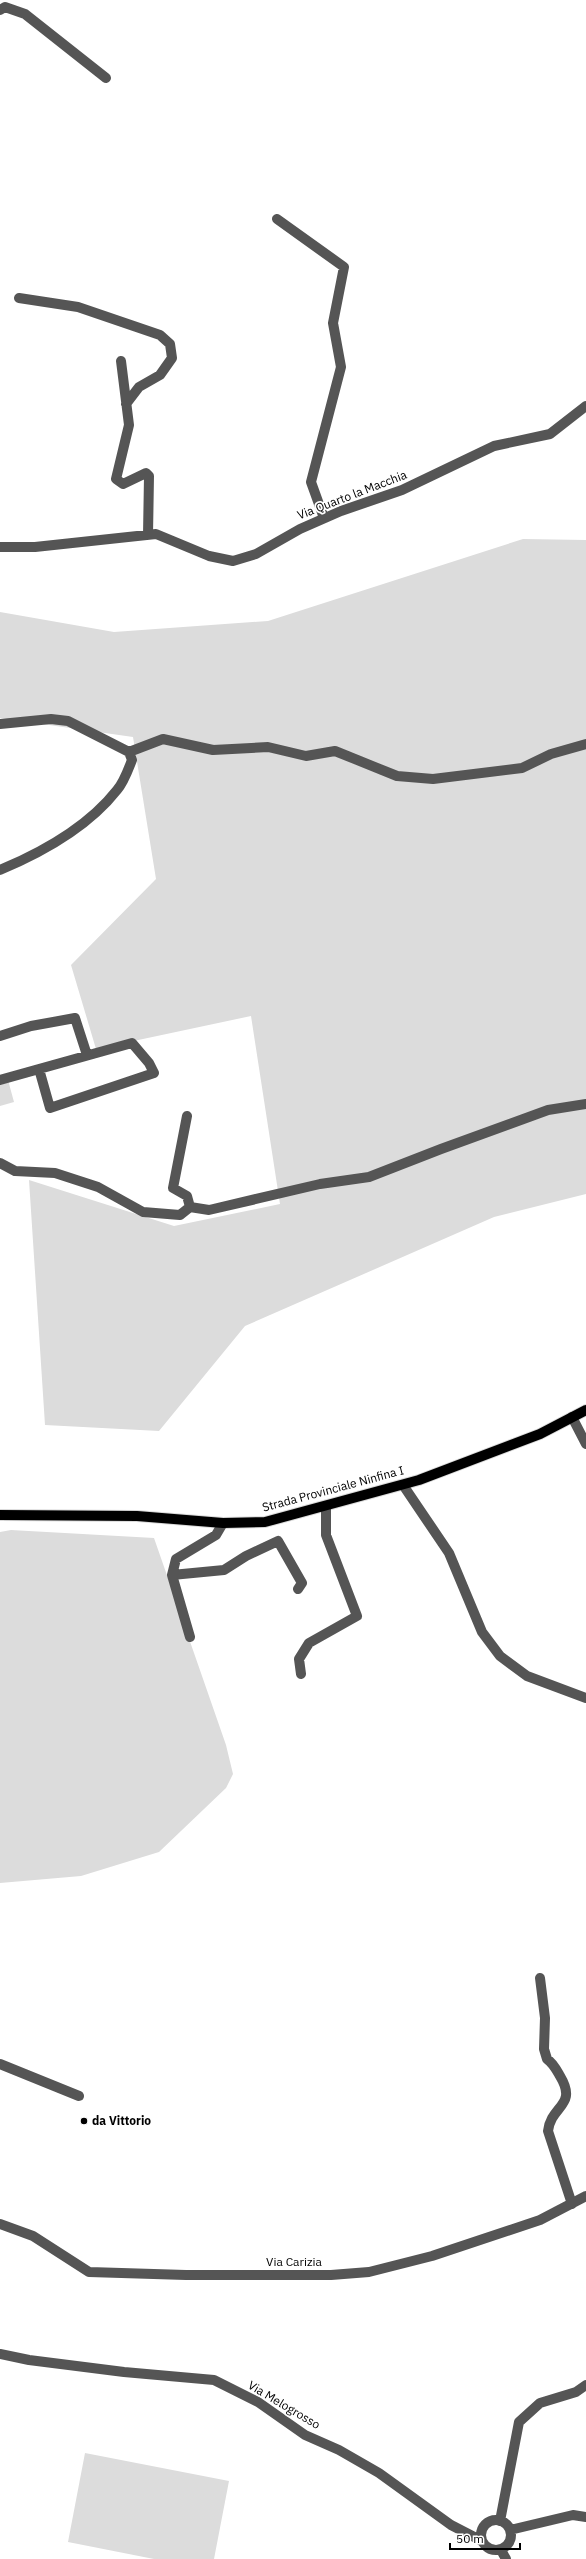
<svg xmlns="http://www.w3.org/2000/svg" width="586" height="2559" font-family="'IBM Plex Sans',sans-serif">
	<rect width="100%" height="100%" fill="#fff"/>
	<path fill="#dcdcdc" d="M 523,539 L 586,540 L 586,1194 L 494,1217 L 245,1326 L 159,1431 L 45,1425 L 29,1180 L 174,1226 L 280,1204 L 251,1016 L 96,1049 L 71,965 L 156,879 L 133,737 L 0,718 L 0,612 L 114,632 L 268,621 Z
		M 8,1080 L 14,1102 L 0,1106 L 0,1082 Z
		M 11,1530 L 154,1538 L 226,1745 L 233,1774 L 226,1788 L 159,1852 L 81,1876 L 0,1883 L 0,1532 Z
		M 85,2453 L 229,2481 L 214,2559 L 154,2559 L 68,2542 Z"/>
	<g fill="none" stroke-linecap="round" stroke-linejoin="round">
		<defs>
			<path id="major" d="M 0,1515 L 137,1516 L 223,1523 L 265,1522 L 419,1480 L 540,1434 L 586,1410"/>
		</defs>
		<use href="#major" stroke="#dbdbdb" stroke-width="12"/>
		<path stroke="#555" stroke-width="10" d="M 0,10 L 5,7 L 25,14 L 106,78
			M 277,219 L 344,267 L 333,323 L 341,367 L 311,482 L 324,518
			M 19,298 L 78,307 L 160,335 L 170,344 L 172,358 L 160,375 L 139,387 L 126,404
			M 121,361 L 129,425 L 116,479 L 123,484 L 146,473 L 149,476 L 148,535
			M 0,547 L 35,547 L 156,534 L 209,556 L 233,561 L 256,554 L 300,529 L 341,511 L 402,490 L 494,446 L 550,434 L 586,406
			M 0,724 L 51,719 L 68,721 L 129,752 L 132,760 C 128,770 124,782 117,790 C 88,827 43,852 0,870
			M 129,752 L 163,739 L 213,750 L 268,747 L 306,756 L 335,751 L 397,776 L 433,779 L 522,768 L 551,754 L 586,744
			M 0,1036 L 31,1026 L 75,1018 L 87,1055
			M 0,1080 L 132,1043 L 149,1063 L 154,1073 L 50,1108 L 39,1069
			M 0,1163 L 15,1171 L 55,1173 L 98,1187 L 143,1212 L 180,1215 L 190,1207 L 187,1196 L 173,1188 L 187,1116
			M 190,1207 L 209,1210 L 320,1184 L 369,1177 L 441,1149 L 548,1110 L 586,1104
			M 572,1417 L 586,1444
			M 403,1485 L 449,1553 L 482,1632 L 500,1656 L 527,1676 L 586,1698
			M 172,1575 L 224,1570 L 246,1556 L 278,1541 L 302,1583 L 298,1589
			M 190,1637 L 172,1575 L 176,1559 L 216,1535 L 223,1523
			M 301,1674 L 299,1659 L 309,1643 L 357,1616 L 326,1535 L 326,1506
			M 540,1978 L 545,2018 L 544,2049 L 547,2059 C 553,2063 556,2069 560,2076 C 578,2106 551,2105 548,2131 L 572,2204
			M 0,2064 L 79,2096
			M 0,2224 L 33,2236 L 89,2272 L 186,2275 L 331,2275 L 369,2272 L 432,2256 L 540,2220 L 586,2196
			M 0,2354 L 29,2360 L 124,2372 L 214,2380 L 258,2402 L 305,2435 L 339,2450 L 379,2473 L 451,2525 L 482,2541
			M481 2535a15 15 0 1 1 30 0a15 15 0 1 1-30 0Z
			M 500,2521 L 519,2422 L 540,2403 L 576,2392 L 586,2385
			M 510,2530 L 573,2515 L 586,2517
			M 501,2550 L 506,2559"/>
		<use href="#major" stroke="#000" stroke-width="10"/>
	</g>
	<circle fill="#000" stroke="#fff" stroke-width="1.5" cx="84" cy="2121" r="4"/>
	<g text-anchor="middle" stroke-width="3.5" stroke-linejoin="round" paint-order="stroke">
		<g font-size="12" fill="#000" stroke="#fff">
			<text transform="translate(352 495) rotate(-21)" y="4">Via Quarto la Macchia</text>
			<text transform="translate(333 1489) rotate(-15)" y="4">Strada Provinciale Ninfina I</text>
			<text x="294" y="2266">Via Carizia</text>
			<text transform="translate(284 2405) rotate(31)" y="4">Via Melogrosso</text>
		</g>
		<g font-size="12" font-weight="bold" fill="#000" stroke="#fff" text-anchor="start">
			<text x="92" y="2125">da Vittorio</text>
		</g>
	</g>
	<path d="M450 2543v6h70v-6" fill="none" stroke="#000000" stroke-width="2"/>
	<text x="456" y="2543" font-size="12" fill="#000000" stroke="#ffffff" stroke-width="3" paint-order="stroke">50 m</text>
</svg>
